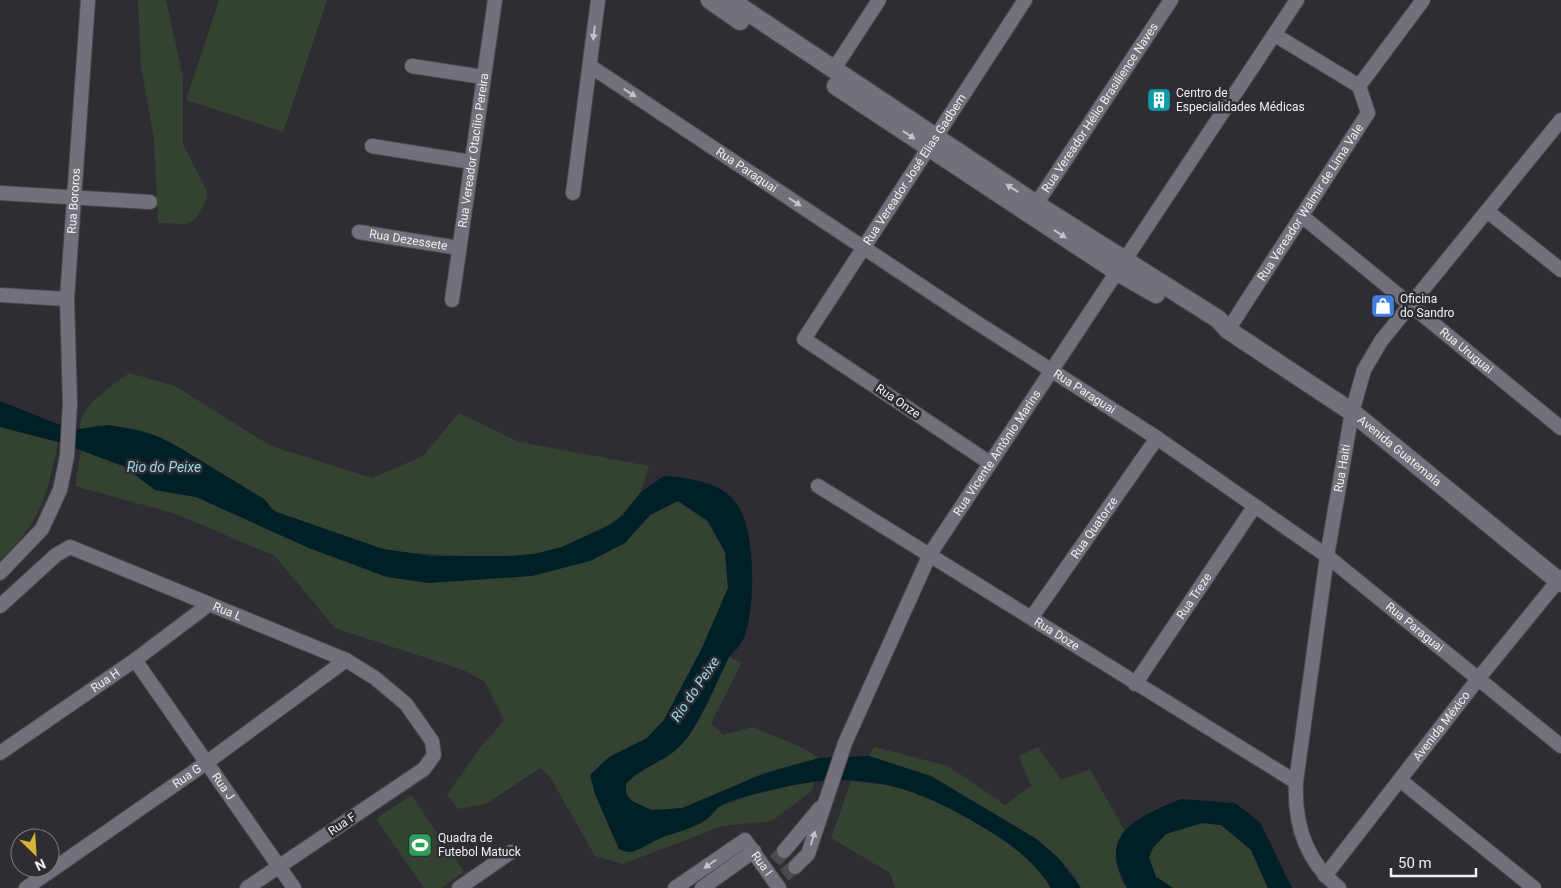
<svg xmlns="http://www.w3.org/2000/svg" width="1561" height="888" font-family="Roboto,sans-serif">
	<rect width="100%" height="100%" fill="#2f2d33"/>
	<path fill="#344331" d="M 138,0 L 166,0 L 183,77 L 183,144 L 207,191 L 206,200 L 196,219 L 186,224 L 158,223 L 154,139 L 141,66 Z
		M 219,0 L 327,0 L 283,132 L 186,100 Z
		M 129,373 L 175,386 L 271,446 L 372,478 L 423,456 L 459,413 L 519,442 L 649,466 L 641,492 L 616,521 L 562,547 L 534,554 L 483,557 L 402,552 L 371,546 L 274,511 L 264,499 L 175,445 L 157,436 L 99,425 L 80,429 C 79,405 112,387 129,373 Z
		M 0,427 L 58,442 C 47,498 41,520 0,561 Z
		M 81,450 L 123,466 L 155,490 L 196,497 L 309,548 L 387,577 L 429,583 L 625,543 L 650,515 L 678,501 L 707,521 L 725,552 L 728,588 L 702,648 L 664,720 L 647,738 L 609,757 L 595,794 L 619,849 L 630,852 L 662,837 L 688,829 L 707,819 L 719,807 L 755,794 L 815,781 L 812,791 L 772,821 L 722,826 L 623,864 L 595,856 L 550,777 L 540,768 L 486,804 L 458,809 L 447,795 L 480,748 L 504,720 L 485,682 L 466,671 L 335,628 L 275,556 L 176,514 L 75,486 Z
		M 729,657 L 742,662 L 711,723 L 723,735 L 753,727 L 803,748 L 819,758 C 801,763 782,767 764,773 C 727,786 681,823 642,806 C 630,801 626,797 626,784 C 641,767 663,762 679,747 C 697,732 718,680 729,657 Z
		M 874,747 L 948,766 L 1005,805 L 1031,786 L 1019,756 L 1038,747 L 1061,780 L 1090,769 L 1124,830 C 1113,847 1114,871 1127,888 L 1081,888 C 1054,829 927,782 869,756 Z
		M 851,781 L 875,784 L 885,783 L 914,791 L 952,809 L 1011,844 L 1043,875 L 1051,888 L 895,888 L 890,873 L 831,838 Z
		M 411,795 L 464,872 L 441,888 L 424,888 L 376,819 Z
		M 1202,823 L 1221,825 L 1251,850 L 1268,888 L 1173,888 L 1156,877 L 1149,857 L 1153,848 L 1166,834 Z"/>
	<path fill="#002027" d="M 0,401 L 55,423 L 80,429 L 109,425 L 138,430 L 157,436 L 175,445 L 264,499 L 274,511 L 383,549 L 432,556 L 514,556 L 534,554 L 562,547 L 608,526 L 623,515 L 641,492 L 664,476 C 689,478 721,481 737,504 C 756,531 755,601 746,632 C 743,642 737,650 729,657 C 716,683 699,727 680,746 C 665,762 641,767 626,784 L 626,794 L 632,801 L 651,810 L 682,808 L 763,774 L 819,758 L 869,756 L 931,776 L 1038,840 L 1060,860 L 1081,888 L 1051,888 C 1034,860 1008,842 981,826 C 908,782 854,769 771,790 C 755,794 735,798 720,806 C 715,809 712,816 707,819 C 693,829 676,832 661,838 C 652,841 640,851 630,852 C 627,852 622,850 619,849 L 595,794 L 590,775 L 609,757 L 647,738 L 664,720 L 702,648 L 728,588 L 725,552 L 708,521 L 678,501 L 650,515 L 625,543 L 590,561 L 532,576 L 429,583 L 387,577 L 309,548 L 196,497 L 155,490 L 123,466 L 58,442 L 0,427 Z
		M 1181,799 L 1235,803 L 1260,822 L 1292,888 L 1268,888 L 1251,850 L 1221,825 L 1202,823 L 1166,834 L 1153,848 L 1149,857 L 1156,877 L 1173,888 L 1127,888 C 1123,882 1121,874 1118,867 C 1105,827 1153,811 1181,799 Z"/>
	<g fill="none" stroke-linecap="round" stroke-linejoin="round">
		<path stroke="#4c4a50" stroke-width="14" stroke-dasharray="14 7" stroke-linecap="butt" d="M 775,861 L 784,851
			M 784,875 L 795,867"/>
		<defs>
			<g id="minor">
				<path d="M 1275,35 L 1359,86"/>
				<path d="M 412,66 L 483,77"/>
				<path id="s1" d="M 590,66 L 968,317 L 1157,438 L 1327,556 L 1561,746"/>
				<path d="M 834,69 L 879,0"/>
				<path d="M 1359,86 L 1423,0"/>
				<path d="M 372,146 L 471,162"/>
				<path d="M 0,193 L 150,202"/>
				<path d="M 573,193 L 598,0"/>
				<path d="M 1487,211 L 1561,270"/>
				<path id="s2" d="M 1031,212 L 1171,0"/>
				<path id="s3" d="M 1303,217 L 1561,428"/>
				<path id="s4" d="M 359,232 L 459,248"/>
				<path d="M 0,295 L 67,299"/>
				<path id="s5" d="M 452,300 L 495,0"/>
				<path id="s6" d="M 1228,330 L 1368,113 L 1359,86"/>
				<path id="s7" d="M 990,463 L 804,339 L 1025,0"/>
				<path id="s8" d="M 818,486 L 1296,782"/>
				<path id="s9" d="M 0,573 L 42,529 L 60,490 L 67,456 L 70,403 L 67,299 L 88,0"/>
				<path id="s10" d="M 0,606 L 56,555 L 70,547 L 346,660 L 375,678 L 406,704 L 432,741 L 434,755 L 424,769 L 247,888"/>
				<path id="s11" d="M 1032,617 L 1157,438"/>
				<path id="s12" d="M 135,660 L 294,888"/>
				<path id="s13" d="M 1135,684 L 1254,507"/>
				<path id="s14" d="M 0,753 L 135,660 L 208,605"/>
				<path d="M 1400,780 L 1534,888"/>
				<path d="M 784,851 L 820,808"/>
				<path id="s15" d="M 795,867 L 808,854 L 845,743 L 930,554 L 1297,0"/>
				<path id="s16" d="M 1325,876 L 1478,679 L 1561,577"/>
				<path id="s17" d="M 26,888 L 206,763 L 346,660"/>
				<path d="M 459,888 L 511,852"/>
				<path id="s18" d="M 675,888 L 745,840 L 779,888"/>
				<path d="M 702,888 L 754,851"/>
				<path id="s19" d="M 1339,888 C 1306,861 1294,823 1296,782 L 1327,556 L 1352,412 L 1364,370 L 1381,341 L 1561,120"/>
			</g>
			<g id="tertiary">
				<path d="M 710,0 L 740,21"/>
				<path id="s20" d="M 730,0 L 1036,204 L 1218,319 L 1228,330 L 1352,412 L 1561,583"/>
				<path d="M 836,86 L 1116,271 L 1156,294"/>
			</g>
		</defs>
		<use href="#minor" stroke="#4b494f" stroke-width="16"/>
		<use href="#tertiary" stroke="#4b494f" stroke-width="20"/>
		<use href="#minor" stroke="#727078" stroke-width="14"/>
		<use href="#tertiary" stroke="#727078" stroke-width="18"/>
	</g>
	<defs><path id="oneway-solid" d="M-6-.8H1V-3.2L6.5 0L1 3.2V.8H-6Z" transform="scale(1.25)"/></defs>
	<g fill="#c4c2c8">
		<use href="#oneway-solid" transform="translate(594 33) rotate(97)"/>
		<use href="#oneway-solid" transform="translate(630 93) rotate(33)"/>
		<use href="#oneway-solid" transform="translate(909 135) rotate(34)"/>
		<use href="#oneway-solid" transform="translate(1012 188) rotate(-147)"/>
		<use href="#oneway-solid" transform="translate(795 202) rotate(33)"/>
		<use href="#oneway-solid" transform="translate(1060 234) rotate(33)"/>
		<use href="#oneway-solid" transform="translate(813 838) rotate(-73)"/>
		<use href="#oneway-solid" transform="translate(710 864) rotate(145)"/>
	</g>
	<defs>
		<symbol id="building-square" viewBox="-11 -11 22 22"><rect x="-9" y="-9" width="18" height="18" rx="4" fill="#0f9aa8" stroke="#2f2d33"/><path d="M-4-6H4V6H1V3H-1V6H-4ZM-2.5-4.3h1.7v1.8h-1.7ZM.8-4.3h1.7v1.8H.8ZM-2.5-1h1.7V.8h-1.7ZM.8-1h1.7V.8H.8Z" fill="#fff"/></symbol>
		<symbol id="shop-square" viewBox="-11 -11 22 22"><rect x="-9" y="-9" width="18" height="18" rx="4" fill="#3f7fe0" stroke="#2f2d33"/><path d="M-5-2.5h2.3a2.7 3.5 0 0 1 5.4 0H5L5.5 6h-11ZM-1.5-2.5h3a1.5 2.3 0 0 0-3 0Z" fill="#fff"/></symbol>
		<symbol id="stadium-square" viewBox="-11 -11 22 22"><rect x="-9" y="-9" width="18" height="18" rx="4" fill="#2e9e5b" stroke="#2f2d33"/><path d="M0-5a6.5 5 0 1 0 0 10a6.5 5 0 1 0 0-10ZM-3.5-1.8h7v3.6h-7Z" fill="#fff"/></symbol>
	</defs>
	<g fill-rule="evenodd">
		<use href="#building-square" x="1145" y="86" width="28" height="28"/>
		<use href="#shop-square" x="1369" y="292" width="28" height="28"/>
		<use href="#stadium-square" x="406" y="831" width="28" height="28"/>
	</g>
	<g text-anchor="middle" stroke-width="5" stroke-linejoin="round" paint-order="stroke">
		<g font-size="12" fill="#f0eef3" stroke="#2f2d33" text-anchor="start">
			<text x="1176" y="97">Centro de<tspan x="1176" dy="14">Especialidades Médicas</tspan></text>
			<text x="1400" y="303">Oficina<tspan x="1400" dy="14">do Sandro</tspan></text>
			<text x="438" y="842">Quadra de<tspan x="438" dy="14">Futebol Matuck</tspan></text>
		</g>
		<g font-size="12" fill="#f0eef3" stroke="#2f2d33">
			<text dy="4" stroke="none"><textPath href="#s2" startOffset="125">Rua Vereador Hélio Brasilience Naves</textPath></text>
			<text dy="4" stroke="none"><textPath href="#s5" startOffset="151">Rua Vereador Otacílio Pereira</textPath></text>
			<text dy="4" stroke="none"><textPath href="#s7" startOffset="426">Rua Vereador José Elias Gadbem</textPath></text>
			<text dy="4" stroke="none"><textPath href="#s1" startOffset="188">Rua Paraguai</textPath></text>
			<text dy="4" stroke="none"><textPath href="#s9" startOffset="394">Rua Bororos</textPath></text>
			<text dy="4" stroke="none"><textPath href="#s6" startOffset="152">Rua Vereador Walmir de Lima Vale</textPath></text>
			<text dy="4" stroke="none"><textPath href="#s4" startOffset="50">Rua Dezessete</textPath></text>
			<text dy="4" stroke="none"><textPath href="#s3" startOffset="211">Rua Uruguai</textPath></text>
			<text dy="4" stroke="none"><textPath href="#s1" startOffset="592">Rua Paraguai</textPath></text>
			<text transform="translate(898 401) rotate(34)" y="4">Rua Onze</text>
			<text dy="4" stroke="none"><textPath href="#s20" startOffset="808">Avenida Guatemala</textPath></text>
			<text dy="4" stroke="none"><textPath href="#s15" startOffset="464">Rua Vicente Antônio Marins</textPath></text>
			<text dy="4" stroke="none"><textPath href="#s19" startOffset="436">Rua Haiti</textPath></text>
			<text dy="4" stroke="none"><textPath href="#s11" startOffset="109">Rua Quatorze</textPath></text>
			<text dy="4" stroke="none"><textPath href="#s13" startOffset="106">Rua Treze</textPath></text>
			<text dy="4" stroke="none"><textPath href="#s10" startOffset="262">Rua L</textPath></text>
			<text dy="4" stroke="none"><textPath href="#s1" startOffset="998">Rua Paraguai</textPath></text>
			<text dy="4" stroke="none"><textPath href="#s8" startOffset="281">Rua Doze</textPath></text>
			<text dy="4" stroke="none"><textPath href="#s14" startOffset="128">Rua H</textPath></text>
			<text dy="4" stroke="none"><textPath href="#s16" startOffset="190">Avenida México</textPath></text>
			<text dy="4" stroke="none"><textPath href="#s17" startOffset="196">Rua G</textPath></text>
			<text dy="4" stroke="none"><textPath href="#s12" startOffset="154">Rua J</textPath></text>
			<text transform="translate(342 824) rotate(-34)" y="4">Rua F</text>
			<text dy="4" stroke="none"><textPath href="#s18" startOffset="114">Rua I</textPath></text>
		</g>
		<g font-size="14" font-style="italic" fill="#95d8e7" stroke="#2f2d33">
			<text x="164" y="472">Rio do Peixe</text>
			<text transform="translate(695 689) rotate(-56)" y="5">Rio do Peixe</text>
		</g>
	</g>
	<g transform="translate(35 853) rotate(155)"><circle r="24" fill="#2f2d33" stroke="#7c7a80"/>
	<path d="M0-4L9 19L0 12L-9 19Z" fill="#d4b635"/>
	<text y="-8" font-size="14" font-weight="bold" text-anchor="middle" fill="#f0eef3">N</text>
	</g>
	<path d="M1391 868v8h85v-8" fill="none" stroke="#f0eef3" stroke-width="2.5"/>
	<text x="1398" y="868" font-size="15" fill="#f0eef3" stroke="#2f2d33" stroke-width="4" paint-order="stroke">50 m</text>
</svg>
